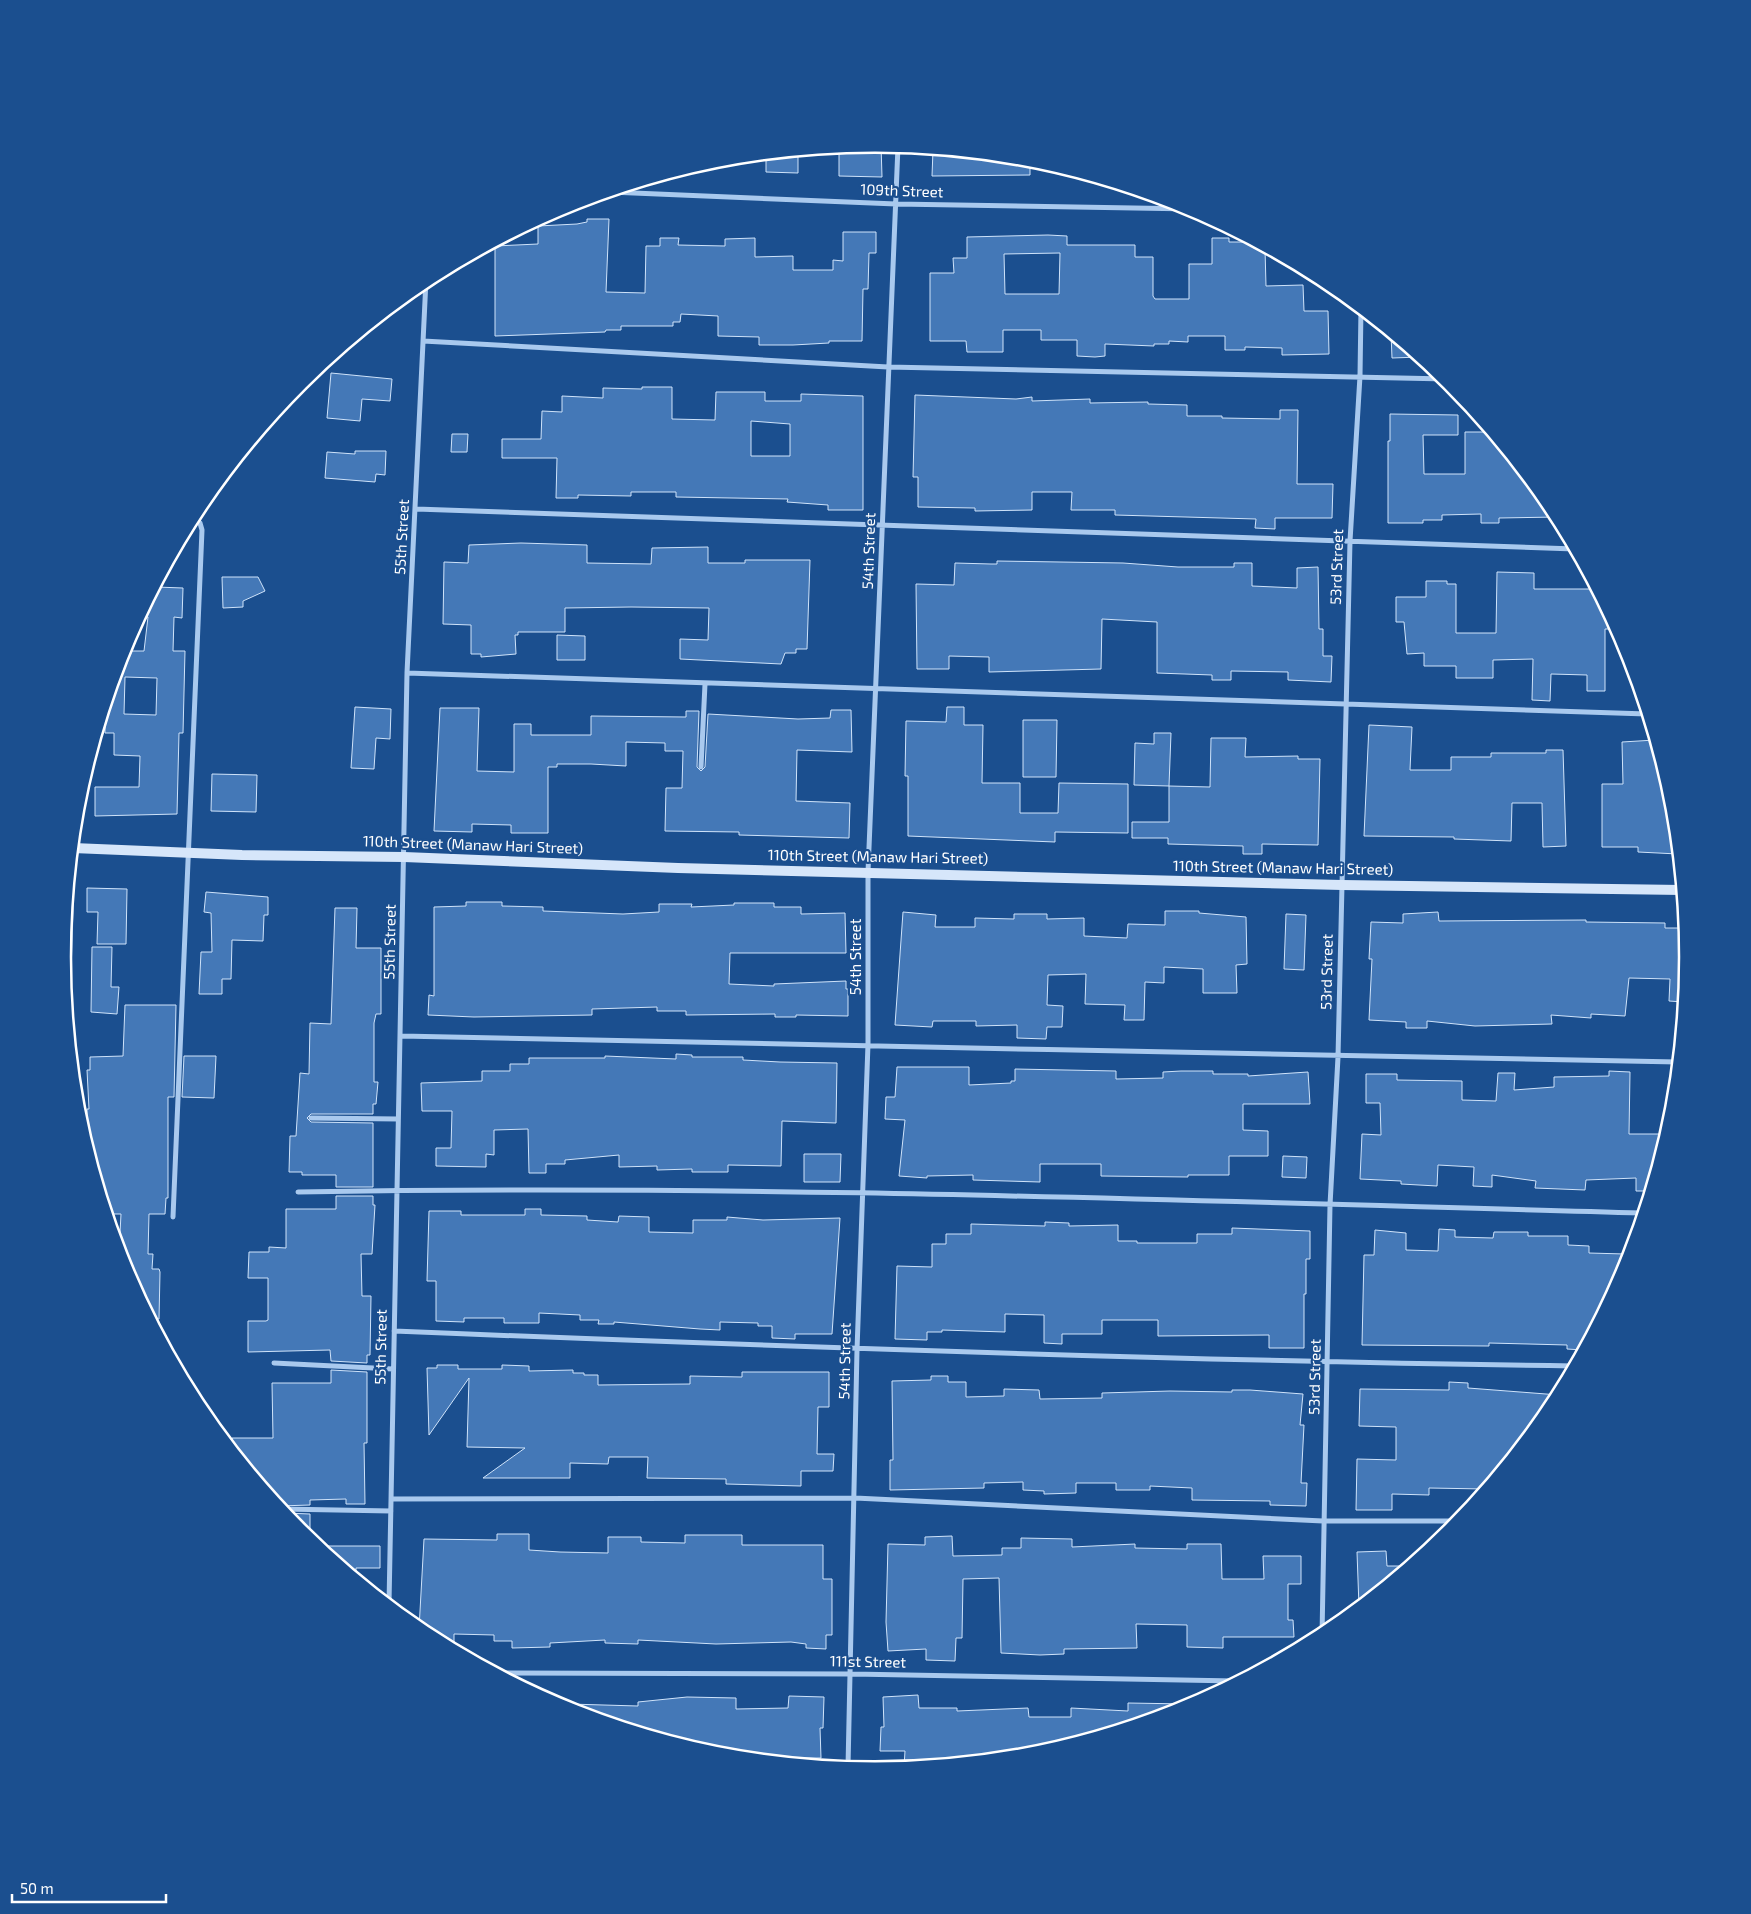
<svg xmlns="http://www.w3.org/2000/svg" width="1751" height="1914" font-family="'Exo 2',sans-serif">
	<rect width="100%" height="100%" fill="#1b4f8f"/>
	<path fill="#4478b7" stroke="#cfe3fa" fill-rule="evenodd" d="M 881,145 L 882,177 L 839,176 L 839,148 Z
		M 933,150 L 1030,159 L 1030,175 L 932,176 Z
		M 798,152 L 798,173 L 766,172 L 766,155 Z
		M 587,219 L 609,219 L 606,292 L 645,293 L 646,246 L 660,246 L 660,238 L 679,238 L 678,245 L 725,246 L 725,239 L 755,238 L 755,257 L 793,256 L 793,270 L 833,270 L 833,260 L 843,261 L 843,232 L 876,232 L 876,253 L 869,253 L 868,289 L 863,289 L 862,341 L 829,341 L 829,343 L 793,345 L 759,345 L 759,337 L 718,336 L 718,316 L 681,314 L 680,322 L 673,322 L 673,326 L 621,326 L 621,330 L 606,330 L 605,332 L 495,336 L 495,246 L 538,244 L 538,226 L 577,224 L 587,222 Z
		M 1048,235 L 1067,236 L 1067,245 L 1135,245 L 1135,257 L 1153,257 L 1153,296 L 1155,299 L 1189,299 L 1189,264 L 1212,264 L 1212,238 L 1229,238 L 1229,242 L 1254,242 L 1265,248 L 1266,286 L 1303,285 L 1304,311 L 1328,311 L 1329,354 L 1282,355 L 1282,348 L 1245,347 L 1245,350 L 1225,350 L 1225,336 L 1188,336 L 1188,342 L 1169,341 L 1169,344 L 1154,344 L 1154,346 L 1105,344 L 1105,356 L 1095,357 L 1077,356 L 1077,340 L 1041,340 L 1041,330 L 1003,330 L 1003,352 L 967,352 L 966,341 L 930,341 L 930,273 L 954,273 L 953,258 L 967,258 L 967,237 ZM 1060,253 L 1059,294 L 1005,294 L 1004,254 Z
		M 1391,333 L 1404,344 L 1420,357 L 1392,358 Z
		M 331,373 L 392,379 L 390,401 L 362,399 L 360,421 L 327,418 Z
		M 642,387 L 672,387 L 672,419 L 715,420 L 716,392 L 765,392 L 765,401 L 801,401 L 801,394 L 863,396 L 863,510 L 828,510 L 828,505 L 787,502 L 788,499 L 676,497 L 676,492 L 631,492 L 631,496 L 578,495 L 578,498 L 556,498 L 557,458 L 502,458 L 502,439 L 541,439 L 542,411 L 562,412 L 562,396 L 603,398 L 603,388 L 642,389 ZM 751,421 L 790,424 L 790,456 L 751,456 Z
		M 915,395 L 1016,399 L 1032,397 L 1032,401 L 1090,399 L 1090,403 L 1148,402 L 1148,404 L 1187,405 L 1187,416 L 1222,416 L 1222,418 L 1280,419 L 1280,410 L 1298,410 L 1297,484 L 1333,484 L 1332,518 L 1275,518 L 1275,529 L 1255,528 L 1256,519 L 1115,515 L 1115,510 L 1071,510 L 1072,492 L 1032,492 L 1032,510 L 975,511 L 975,508 L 918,507 L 918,477 L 913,477 Z
		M 1390,414 L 1458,415 L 1458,435 L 1423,435 L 1424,474 L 1465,474 L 1465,432 L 1492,432 L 1552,506 L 1558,517 L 1499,518 L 1499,523 L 1481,523 L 1481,514 L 1442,515 L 1442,520 L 1423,520 L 1423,523 L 1388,523 L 1388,441 L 1390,441 Z
		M 452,434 L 468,434 L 467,452 L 451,452 Z
		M 355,451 L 386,451 L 385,475 L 376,474 L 375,482 L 325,478 L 327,452 L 355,454 Z
		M 521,543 L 587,545 L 587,563 L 651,564 L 652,548 L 708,547 L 708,563 L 745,563 L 745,560 L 810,560 L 807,649 L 796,649 L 796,653 L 785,653 L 781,664 L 680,659 L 680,639 L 708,640 L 709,608 L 631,607 L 565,608 L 565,632 L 518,632 L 518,635 L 515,635 L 516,654 L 481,657 L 481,654 L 471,654 L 471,625 L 443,624 L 444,562 L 468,563 L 469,545 Z
		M 997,561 L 1123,563 L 1178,567 L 1234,567 L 1234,563 L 1252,563 L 1252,586 L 1297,588 L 1297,568 L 1318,567 L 1319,629 L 1323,629 L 1323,656 L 1332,656 L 1331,682 L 1288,680 L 1288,672 L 1231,671 L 1231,680 L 1212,680 L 1212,675 L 1157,673 L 1157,622 L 1102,619 L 1101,669 L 989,672 L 989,657 L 949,656 L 949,669 L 917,669 L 916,584 L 954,585 L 955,563 L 991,564 L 997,564 Z
		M 1497,572 L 1534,573 L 1534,589 L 1596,589 L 1610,614 L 1609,629 L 1605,629 L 1605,691 L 1587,691 L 1587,675 L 1551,674 L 1550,701 L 1532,700 L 1533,659 L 1493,660 L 1493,678 L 1456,678 L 1456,666 L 1424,666 L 1424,653 L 1407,654 L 1404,622 L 1396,622 L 1396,597 L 1426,597 L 1426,581 L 1447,581 L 1447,584 L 1456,584 L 1456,633 L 1496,633 Z
		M 222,577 L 258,577 L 265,591 L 243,601 L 243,607 L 223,608 Z
		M 156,587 L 183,588 L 182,618 L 174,617 L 173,651 L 185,651 L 183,733 L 179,733 L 177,814 L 95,816 L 95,787 L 139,787 L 140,756 L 114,755 L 114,733 L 105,733 L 105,727 L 100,727 L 123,651 L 144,651 L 148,617 L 140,617 ZM 125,677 L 157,678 L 156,715 L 124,714 Z
		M 557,635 L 585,636 L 585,660 L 557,660 Z
		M 355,707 L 391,709 L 390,739 L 376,738 L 374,769 L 351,768 Z
		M 947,707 L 964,707 L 964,725 L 983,725 L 982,783 L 1020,783 L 1020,813 L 1058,813 L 1059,783 L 1128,784 L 1128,833 L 1055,832 L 1055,842 L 908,836 L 908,776 L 905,776 L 906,721 L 946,722 Z
		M 440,708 L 479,708 L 477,771 L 514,772 L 514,724 L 531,724 L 531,735 L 591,735 L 591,716 L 686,717 L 686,711 L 699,711 L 697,767 L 701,771 L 705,767 L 708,714 L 798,719 L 830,718 L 831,710 L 851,710 L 852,752 L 797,750 L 796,801 L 850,803 L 849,838 L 739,835 L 739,832 L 665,831 L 666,788 L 682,788 L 683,751 L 665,751 L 665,743 L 626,742 L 626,766 L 591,764 L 557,764 L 557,767 L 548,767 L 548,833 L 511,833 L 511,825 L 472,824 L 472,832 L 434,831 Z
		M 1023,720 L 1057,720 L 1056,777 L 1023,777 Z
		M 1369,725 L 1412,727 L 1410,770 L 1451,770 L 1451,757 L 1491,757 L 1491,753 L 1546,753 L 1546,750 L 1563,750 L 1566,846 L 1543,847 L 1542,803 L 1512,803 L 1511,841 L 1454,839 L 1454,837 L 1364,836 Z
		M 1154,733 L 1171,733 L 1169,786 L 1134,785 L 1135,743 L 1154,744 Z
		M 1211,738 L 1246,738 L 1245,757 L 1298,756 L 1298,759 L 1320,759 L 1318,845 L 1262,844 L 1262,854 L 1243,854 L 1243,846 L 1168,844 L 1168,838 L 1132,838 L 1132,822 L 1169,822 L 1169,786 L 1210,787 Z
		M 1655,740 L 1673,799 L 1678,854 L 1638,852 L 1638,847 L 1602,847 L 1602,784 L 1623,784 L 1622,742 Z
		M 212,774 L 257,775 L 256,812 L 211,811 Z
		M 87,888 L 127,889 L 126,944 L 97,944 L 98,912 L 87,912 Z
		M 206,892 L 268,897 L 268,915 L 264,915 L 263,941 L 232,940 L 231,979 L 222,979 L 222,994 L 199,994 L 201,952 L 212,952 L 211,913 L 204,912 Z
		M 466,902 L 502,902 L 502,906 L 543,907 L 543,911 L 623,914 L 659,912 L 659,904 L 692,904 L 691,907 L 734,905 L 734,903 L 774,903 L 774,907 L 801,907 L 801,914 L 845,913 L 846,953 L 730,953 L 729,984 L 774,986 L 774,984 L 846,981 L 846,989 L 848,989 L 848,1016 L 796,1015 L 796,1017 L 775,1017 L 775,1014 L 686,1015 L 686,1011 L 657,1011 L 657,1007 L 592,1009 L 592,1015 L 474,1017 L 428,1015 L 429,995 L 434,996 L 434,907 L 466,906 Z
		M 335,908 L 357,908 L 356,948 L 381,948 L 381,1014 L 376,1014 L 374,1023 L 374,1082 L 378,1082 L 376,1104 L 373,1104 L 373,1114 L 311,1114 L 307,1118 L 311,1122 L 373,1123 L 373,1187 L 336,1187 L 336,1175 L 302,1175 L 302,1172 L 289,1172 L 290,1136 L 296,1136 L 300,1073 L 309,1074 L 310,1023 L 331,1024 Z
		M 1165,911 L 1199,911 L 1199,913 L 1246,917 L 1247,964 L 1236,965 L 1237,993 L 1203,993 L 1203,969 L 1164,967 L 1164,983 L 1145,982 L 1144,1020 L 1124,1020 L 1125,1005 L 1085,1004 L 1086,974 L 1048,975 L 1047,1005 L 1063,1006 L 1062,1027 L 1047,1027 L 1046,1039 L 1017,1038 L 1017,1025 L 976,1026 L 976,1021 L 933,1021 L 932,1027 L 895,1025 L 903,912 L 936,915 L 935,927 L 975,927 L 975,918 L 1014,919 L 1014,914 L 1047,914 L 1047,919 L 1084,918 L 1084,936 L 1127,938 L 1128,924 L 1165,925 Z
		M 1438,912 L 1439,921 L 1586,920 L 1586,922 L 1665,923 L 1665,928 L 1686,928 L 1688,957 L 1684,1002 L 1669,1001 L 1670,979 L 1629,978 L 1625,1016 L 1591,1014 L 1591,1018 L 1551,1015 L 1552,1024 L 1475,1026 L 1427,1021 L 1427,1028 L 1406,1028 L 1406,1022 L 1369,1020 L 1372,959 L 1369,959 L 1371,922 L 1403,923 L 1403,914 Z
		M 1286,914 L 1306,915 L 1304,970 L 1284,969 Z
		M 92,947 L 112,947 L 111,987 L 119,987 L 117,1014 L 91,1012 Z
		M 125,1005 L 176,1005 L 174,1097 L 168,1097 L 168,1198 L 166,1198 L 165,1214 L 149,1214 L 148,1254 L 153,1254 L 152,1269 L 159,1269 L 160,1272 L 159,1319 L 152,1319 L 124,1268 L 119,1252 L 121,1214 L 108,1214 L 87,1144 L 87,1109 L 89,1109 L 87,1070 L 90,1070 L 90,1057 L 123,1056 Z
		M 676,1054 L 692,1055 L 692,1057 L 743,1057 L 743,1060 L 780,1062 L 837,1063 L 836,1123 L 782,1121 L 781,1166 L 728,1165 L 728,1172 L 692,1172 L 692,1169 L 657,1170 L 657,1166 L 619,1167 L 619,1155 L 565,1160 L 565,1164 L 546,1164 L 546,1173 L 529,1173 L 528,1129 L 494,1130 L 494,1155 L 486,1154 L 486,1167 L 436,1166 L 436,1148 L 451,1148 L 452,1111 L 422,1111 L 421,1083 L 482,1081 L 482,1071 L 510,1071 L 510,1064 L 529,1064 L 529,1058 L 605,1058 L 605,1056 L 676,1059 Z
		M 184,1056 L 216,1056 L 214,1098 L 182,1097 Z
		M 897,1067 L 969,1067 L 969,1085 L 1011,1083 L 1011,1081 L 1015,1081 L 1015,1069 L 1116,1071 L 1116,1079 L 1163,1078 L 1163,1072 L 1181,1071 L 1213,1071 L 1213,1074 L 1248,1074 L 1248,1076 L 1308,1072 L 1310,1104 L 1243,1104 L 1243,1130 L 1268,1131 L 1268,1156 L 1229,1156 L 1229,1175 L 1188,1175 L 1188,1177 L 1101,1176 L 1101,1164 L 1040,1164 L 1040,1182 L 973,1180 L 973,1175 L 927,1176 L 927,1178 L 899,1176 L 905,1120 L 885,1119 L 886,1097 L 895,1097 Z
		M 1609,1071 L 1630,1072 L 1629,1134 L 1661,1134 L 1661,1156 L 1650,1191 L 1636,1191 L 1636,1178 L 1586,1180 L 1585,1190 L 1535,1188 L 1536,1181 L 1492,1175 L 1492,1187 L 1473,1186 L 1474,1167 L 1438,1165 L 1437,1186 L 1401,1184 L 1401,1181 L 1360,1179 L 1362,1134 L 1381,1135 L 1380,1103 L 1366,1103 L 1366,1074 L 1397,1074 L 1397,1080 L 1462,1081 L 1462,1100 L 1496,1101 L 1498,1073 L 1515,1073 L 1514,1090 L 1554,1087 L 1554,1077 L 1609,1076 Z
		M 804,1154 L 841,1154 L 840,1182 L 804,1182 Z
		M 1283,1156 L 1307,1157 L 1306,1178 L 1282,1177 Z
		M 336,1196 L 373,1196 L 373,1205 L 375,1205 L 372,1254 L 361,1254 L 362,1296 L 371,1296 L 370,1355 L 367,1355 L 367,1363 L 331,1361 L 330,1350 L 248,1352 L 248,1321 L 266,1321 L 268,1320 L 268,1278 L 248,1278 L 249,1252 L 269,1252 L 269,1247 L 286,1248 L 286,1209 L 336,1209 Z
		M 525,1209 L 541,1209 L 541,1215 L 587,1216 L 587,1220 L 618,1222 L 619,1216 L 649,1217 L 649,1232 L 693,1233 L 693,1220 L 727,1220 L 727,1217 L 763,1220 L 840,1218 L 832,1334 L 795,1334 L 795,1339 L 772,1338 L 772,1326 L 758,1326 L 758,1323 L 720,1322 L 720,1330 L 700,1329 L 614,1322 L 614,1324 L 598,1324 L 599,1320 L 580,1320 L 580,1315 L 539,1313 L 539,1323 L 504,1323 L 504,1318 L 464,1318 L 464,1322 L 436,1321 L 436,1281 L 427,1281 L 429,1211 L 461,1211 L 461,1215 L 525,1215 Z
		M 1045,1222 L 1069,1223 L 1069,1226 L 1118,1225 L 1118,1241 L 1137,1241 L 1137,1243 L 1197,1243 L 1197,1234 L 1232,1234 L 1232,1228 L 1310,1231 L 1310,1259 L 1306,1259 L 1306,1294 L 1304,1294 L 1304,1348 L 1269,1348 L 1269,1335 L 1158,1336 L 1158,1320 L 1102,1320 L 1102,1334 L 1062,1334 L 1062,1344 L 1044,1343 L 1044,1315 L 1005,1314 L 1005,1332 L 942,1330 L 942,1332 L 927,1332 L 927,1340 L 895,1339 L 897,1266 L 932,1267 L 932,1244 L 946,1244 L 946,1234 L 971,1234 L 971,1224 L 1045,1226 Z
		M 1439,1229 L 1455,1230 L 1455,1237 L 1493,1238 L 1494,1232 L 1528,1232 L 1528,1236 L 1568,1236 L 1568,1245 L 1589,1246 L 1589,1253 L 1625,1254 L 1625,1272 L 1583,1350 L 1567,1349 L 1567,1345 L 1489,1343 L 1489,1346 L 1362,1345 L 1364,1255 L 1374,1255 L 1375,1230 L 1406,1233 L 1406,1250 L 1438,1251 Z
		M 437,1365 L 458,1365 L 458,1369 L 502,1369 L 502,1365 L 529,1366 L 529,1371 L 573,1370 L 573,1373 L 584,1373 L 584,1375 L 598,1375 L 598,1385 L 690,1384 L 690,1376 L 742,1377 L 742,1372 L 829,1372 L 829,1407 L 818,1407 L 817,1454 L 834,1454 L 833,1471 L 801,1471 L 801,1486 L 726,1484 L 726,1479 L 647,1478 L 648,1457 L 609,1457 L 608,1464 L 570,1463 L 570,1478 L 483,1478 L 525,1448 L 467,1447 L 469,1378 L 429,1435 L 427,1368 L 437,1368 Z
		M 331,1370 L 367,1372 L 367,1443 L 364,1443 L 365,1504 L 346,1504 L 346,1499 L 310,1500 L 310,1505 L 279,1506 L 232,1449 L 232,1438 L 273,1438 L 272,1383 L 331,1383 Z
		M 931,1376 L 948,1376 L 948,1382 L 966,1382 L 966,1397 L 1004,1396 L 1004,1389 L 1039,1390 L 1040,1399 L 1102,1398 L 1102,1393 L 1170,1391 L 1232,1392 L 1232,1390 L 1250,1390 L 1303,1394 L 1300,1425 L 1304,1425 L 1301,1483 L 1307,1483 L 1306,1506 L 1270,1505 L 1270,1501 L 1192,1500 L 1192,1488 L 1150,1486 L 1150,1490 L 1116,1490 L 1116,1483 L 1076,1483 L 1076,1493 L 1044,1494 L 1044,1491 L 1023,1490 L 1023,1482 L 984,1483 L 984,1488 L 890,1490 L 890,1460 L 893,1460 L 892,1381 L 931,1380 Z
		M 1449,1382 L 1468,1383 L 1468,1388 L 1559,1395 L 1551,1409 L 1485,1489 L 1429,1488 L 1429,1495 L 1392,1494 L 1392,1510 L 1356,1510 L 1357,1459 L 1396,1460 L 1396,1427 L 1359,1426 L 1360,1389 L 1449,1390 Z
		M 285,1513 L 310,1514 L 310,1540 L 300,1532 Z
		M 497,1534 L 529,1534 L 529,1550 L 560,1552 L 608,1553 L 608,1537 L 641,1537 L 641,1542 L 685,1543 L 685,1535 L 742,1535 L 742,1545 L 823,1545 L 823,1579 L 832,1579 L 832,1635 L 826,1635 L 826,1649 L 806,1648 L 806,1644 L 791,1642 L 716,1644 L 638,1640 L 638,1644 L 605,1643 L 605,1640 L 550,1643 L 550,1647 L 512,1648 L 512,1641 L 494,1641 L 494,1635 L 454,1634 L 454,1649 L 424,1633 L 419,1629 L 424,1539 L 497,1540 Z
		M 952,1536 L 953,1556 L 1002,1555 L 1002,1548 L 1021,1548 L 1021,1538 L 1072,1539 L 1072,1547 L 1135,1544 L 1135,1548 L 1187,1549 L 1187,1544 L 1221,1544 L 1222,1579 L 1264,1579 L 1263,1556 L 1301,1556 L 1301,1584 L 1288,1584 L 1288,1620 L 1293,1620 L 1294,1637 L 1223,1637 L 1223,1648 L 1187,1647 L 1187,1625 L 1136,1624 L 1137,1648 L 1064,1649 L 1064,1654 L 1040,1655 L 1001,1653 L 999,1578 L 963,1579 L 962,1638 L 956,1638 L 955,1661 L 926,1660 L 926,1649 L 888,1651 L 886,1622 L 888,1544 L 925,1545 L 925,1537 Z
		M 318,1546 L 380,1546 L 380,1568 L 356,1568 L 356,1577 Z
		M 1386,1551 L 1387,1566 L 1409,1566 L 1359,1607 L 1357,1552 Z
		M 918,1695 L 919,1708 L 957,1708 L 957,1711 L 1028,1708 L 1029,1717 L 1071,1717 L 1071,1708 L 1128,1711 L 1128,1703 L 1187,1704 L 1188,1707 L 1034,1754 L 904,1767 L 905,1751 L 880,1751 L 881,1727 L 884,1727 L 883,1697 Z
		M 789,1696 L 824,1697 L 823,1728 L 820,1728 L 821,1758 L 755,1758 L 717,1754 L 568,1709 L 569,1704 L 638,1706 L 638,1702 L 687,1697 L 736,1698 L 736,1709 L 788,1708 Z"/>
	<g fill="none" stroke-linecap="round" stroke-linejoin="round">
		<path stroke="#a9c9ee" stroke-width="5" d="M 610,192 L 896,204 L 1193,209
			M 423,341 L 888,367 L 1447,379
			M 416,509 L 1575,549
			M 407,673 L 1647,714
			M 701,767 L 705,684
			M 68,1008 L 73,847
			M 401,1036 C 827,1043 1252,1056 1678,1062
			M 311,1118 L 398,1119
			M 298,1192 C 746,1184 1195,1201 1643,1213
			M 173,1217 L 202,530 L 200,523 L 193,518
			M 154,1323 L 157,1323
			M 394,1331 C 787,1347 1181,1361 1574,1366
			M 274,1363 L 393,1369
			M 391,1499 L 855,1498 L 1323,1521 L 1459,1521
			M 282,1509 L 391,1511
			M 389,1604 L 407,673 L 426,280
			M 1322,1636 L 1330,1205 L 1338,1057 L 1350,541 L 1360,376 L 1361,308
			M 499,1673 L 852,1674 L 1236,1681
			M 848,1767 L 857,1350 L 868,1044 L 868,872 L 898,146"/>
		<path stroke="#d6e6fa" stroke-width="10" d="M 73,848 L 242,855 L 404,857 L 678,868 L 1342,885 L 1682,890"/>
	</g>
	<g text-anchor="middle" stroke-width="4.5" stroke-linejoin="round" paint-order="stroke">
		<g font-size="15" fill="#fff" stroke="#1b4f8f">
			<text transform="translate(902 191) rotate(2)" y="5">109th Street</text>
			<text transform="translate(402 537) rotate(-87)" y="5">55th Street</text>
			<text transform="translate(869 551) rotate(-88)" y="5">54th Street</text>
			<text transform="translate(1337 567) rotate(-88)" y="5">53rd Street</text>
			<text transform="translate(473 845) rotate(2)" y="5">110th Street (Manaw Hari Street)</text>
			<text transform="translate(878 857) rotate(1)" y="5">110th Street (Manaw Hari Street)</text>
			<text transform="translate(1283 868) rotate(1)" y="5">110th Street (Manaw Hari Street)</text>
			<text transform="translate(390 942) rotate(-89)" y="5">55th Street</text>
			<text transform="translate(856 957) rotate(-90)" y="5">54th Street</text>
			<text transform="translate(1327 972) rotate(-89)" y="5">53rd Street</text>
			<text transform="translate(381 1347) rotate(-89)" y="5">55th Street</text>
			<text transform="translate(845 1361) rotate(-89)" y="5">54th Street</text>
			<text transform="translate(1315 1377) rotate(-89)" y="5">53rd Street</text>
			<text transform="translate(868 1662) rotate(1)" y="5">111st Street</text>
		</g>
	</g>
	<path d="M0 0H1751V1914H0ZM71 957a804 804 0 1 1 1608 0a804 804 0 1 1-1608 0Z" fill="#1b4f8f" fill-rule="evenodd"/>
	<path fill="none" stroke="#fff" stroke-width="2.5" d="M71 957a804 804 0 1 1 1608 0a804 804 0 1 1-1608 0Z"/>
	<path d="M12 1894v8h154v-8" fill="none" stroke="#ffffff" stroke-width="2.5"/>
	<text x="20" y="1894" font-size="15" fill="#ffffff" stroke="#1b4f8f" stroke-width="4" paint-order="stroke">50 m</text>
</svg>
